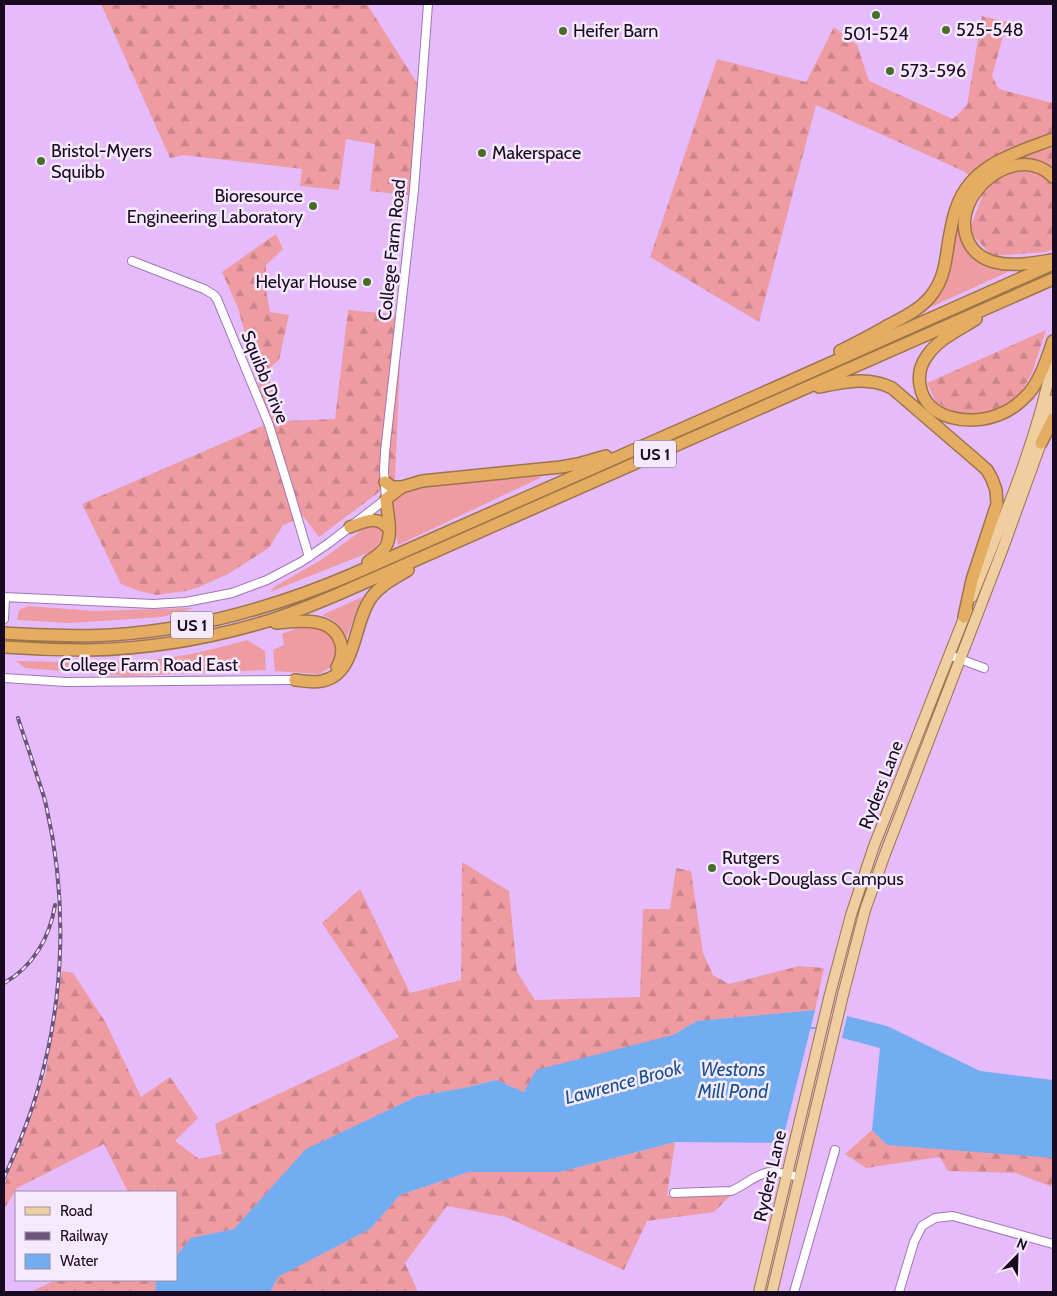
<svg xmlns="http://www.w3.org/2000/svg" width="1057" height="1296" font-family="Cabin,sans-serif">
	<defs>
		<pattern id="forest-firs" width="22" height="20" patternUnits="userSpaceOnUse" patternTransform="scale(1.25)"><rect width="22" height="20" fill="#ee9ba2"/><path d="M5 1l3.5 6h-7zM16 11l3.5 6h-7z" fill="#cc848b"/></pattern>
	</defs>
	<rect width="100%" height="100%" fill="#e5bbfc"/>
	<path fill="#ee9ba2" d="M 957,216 L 964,242 L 998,266 L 1012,270 L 922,311 L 941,289 Z
		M 511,475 L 542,477 L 398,545 L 390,502 L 404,491 L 431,485 Z
		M 376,525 L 382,529 L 382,538 L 373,551 L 270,592 L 274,587 L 321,560 L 365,528 Z
		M 362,597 L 346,639 C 340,624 336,621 322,615 Z
		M 28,606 L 94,611 L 194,608 L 162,617 L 70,623 L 17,620 L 19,610 Z
		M 305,625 L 320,627 L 332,637 L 337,653 L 331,667 L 319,674 L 275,671 L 273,650 L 284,645 L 282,634 Z
		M 247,640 L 265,651 L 266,670 L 125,676 L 25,668 L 16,661 C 73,662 135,665 191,654 C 210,650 229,645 247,640 Z"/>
	<path fill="url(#forest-firs)" d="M 101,4 L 367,4 L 422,91 L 416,196 L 370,191 L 375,144 L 346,139 L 339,190 L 300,186 L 302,169 L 183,155 L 170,158 Z
		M 982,16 L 1007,22 L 992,76 L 999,89 L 1053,103 L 1053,249 L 1046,252 L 992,256 L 969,231 L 982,197 L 973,178 L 963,171 L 816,105 L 759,322 L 650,257 L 717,59 L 806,82 L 834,27 L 857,45 L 869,81 L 953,119 L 967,105 Z
		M 276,234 L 283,249 L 266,265 L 266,290 L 270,312 L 289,315 L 279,360 L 266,371 L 285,421 L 335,419 L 348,310 L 402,315 L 395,480 L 319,537 L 303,516 L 282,526 L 269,548 L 228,574 L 199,587 L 186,591 L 156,595 L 139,591 L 121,584 L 82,504 L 269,423 L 238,308 L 222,272 Z
		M 1046,330 L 1032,373 L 1019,396 L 990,414 L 954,413 L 936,402 L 927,383 Z
		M 462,862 L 509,891 L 517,972 L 535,1000 L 640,997 L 643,909 L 670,909 L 676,868 L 691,871 L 703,953 L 713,975 L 729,984 L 799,966 L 824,968 L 815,1010 L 697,1021 L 673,1035 L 524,1092 L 496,1080 L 464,1088 L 418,1096 L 307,1149 L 234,1229 L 192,1238 L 176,1256 L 176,1192 L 128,1192 L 104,1144 L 17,1188 L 4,1209 L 4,1186 L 46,1073 L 62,971 L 73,973 L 106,1023 L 141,1097 L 170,1077 L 198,1118 L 175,1141 L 199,1159 L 222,1154 L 215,1124 L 399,1037 L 322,923 L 360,889 L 410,993 L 461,980 Z
		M 872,1130 L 887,1145 L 1051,1157 L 1053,1158 L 1053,1187 L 1015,1173 L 948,1171 L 940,1157 L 866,1168 L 845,1154 Z
		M 675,1142 L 667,1196 L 732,1194 L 714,1212 L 647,1221 L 624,1270 L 506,1217 L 447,1206 L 405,1263 L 418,1292 L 270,1292 L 277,1277 L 370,1229 L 400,1195 L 469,1172 L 560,1172 Z
		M 56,1280 L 157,1280 L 156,1281 L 155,1292 L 30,1292 Z"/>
	<path fill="#72acf1" d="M 815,1010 L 782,1143 L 675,1142 L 560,1172 L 469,1172 L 400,1195 L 370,1229 L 278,1277 L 270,1292 L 155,1292 L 156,1281 L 157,1280 L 176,1280 L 176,1256 L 191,1238 L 234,1229 L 306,1149 L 418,1096 L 464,1088 L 496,1080 L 524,1092 L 536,1070 L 673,1035 L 697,1021 Z
		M 847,1016 L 887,1026 L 980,1071 L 1053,1080 L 1053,1158 L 887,1145 L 872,1130 L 880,1048 L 842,1038 Z"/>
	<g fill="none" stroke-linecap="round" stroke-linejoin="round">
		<path stroke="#72acf1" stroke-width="2" d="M 808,1028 L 818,1028"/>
		<defs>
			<path id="minor" d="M 132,261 L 204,289 L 214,295 L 217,299 L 269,425 L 288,486 L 309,557
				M 4,597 L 153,604 L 186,602 L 232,593 L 267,580 L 301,562 L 329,543 L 386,499 L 384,471 L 385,452 L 414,190 L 428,4
				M 4,619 L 5,598
				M 949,655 L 984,668
				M 4,678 L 66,682 L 295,680
				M 674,1193 L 731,1191 C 744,1186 757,1173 771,1172 C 780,1172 790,1175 799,1177
				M 794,1292 L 835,1150
				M 899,1292 L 914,1242 L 922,1226 L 935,1218 L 953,1216 L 1053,1244"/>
			<path id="major" d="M 972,597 C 1003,519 1037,442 1053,359
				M 759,1292 L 830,994 L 851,915 L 874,846 L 967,610
				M 772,1292 L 843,995 L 865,910 L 885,854 L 1003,548 L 1041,443 L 1053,400"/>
			<path id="highway" d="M 1052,260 C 1033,263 1013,267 994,262 C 983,259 973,252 968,241 C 948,196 1016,139 1053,177
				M 976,319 C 959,330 938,339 927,356 C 921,364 918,374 920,385 C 925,420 970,426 998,415 C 1010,411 1020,403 1029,393 C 1041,378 1047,359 1053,341
				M 840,351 C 856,343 872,335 887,326 C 904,317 922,309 933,293 C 945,277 946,257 949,239 C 951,228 953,216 957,206 C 972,164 1016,153 1053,139
				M 819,387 C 844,382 868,376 892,388 L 978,462 L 987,470 L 992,479 L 996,490 L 997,504 L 972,580 L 964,617
				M 1041,443 L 1053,419
				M 385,482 L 392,487 L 402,487
				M 350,527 C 365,522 376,514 389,529
				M 368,562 C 375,557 382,553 386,546 C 393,535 387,511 386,499 L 402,487 L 422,481 L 561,467 L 578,464 L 606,456
				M 276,623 C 299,621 333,615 341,644 C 343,652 341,660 337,667
				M 4,633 C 39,635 75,637 110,635 C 195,630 276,607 353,574 L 788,382 L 1053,264
				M 4,647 C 32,649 60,650 87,650 C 149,649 212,638 271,620 C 301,610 330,598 359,585 L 1053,279
				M 295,680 C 304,681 313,683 322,681 C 357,675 353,622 371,598 C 380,585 395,578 408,570"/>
		</defs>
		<use href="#minor" stroke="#9f77b4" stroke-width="10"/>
		<use href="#major" stroke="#9e744b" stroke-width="12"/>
		<use href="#highway" stroke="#9e744b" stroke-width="14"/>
		<use href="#minor" stroke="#fff" stroke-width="8"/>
		<use href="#major" stroke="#efcea0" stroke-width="10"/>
		<use href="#highway" stroke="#e5ad61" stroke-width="11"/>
		<defs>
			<path id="rail" d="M 4,983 C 33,967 50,937 55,905
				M 4,1178 C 18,1147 31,1115 40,1082 C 65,992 67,896 46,805 C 44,795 40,785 37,776 C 31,756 24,737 18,718"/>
		</defs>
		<use href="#rail" stroke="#6e547d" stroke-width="4"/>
		<use href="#rail" stroke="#f5e9fd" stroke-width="2" stroke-dasharray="5.5" stroke-linecap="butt"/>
	</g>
	<g fill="#476e28" stroke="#f5e9fd" stroke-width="2">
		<circle cx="876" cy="15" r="5"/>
		<circle cx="946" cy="30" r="5"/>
		<circle cx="563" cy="31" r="5"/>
		<circle cx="890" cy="71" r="5"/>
		<circle cx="482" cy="153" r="5"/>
		<circle cx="41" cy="161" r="5"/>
		<circle cx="313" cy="206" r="5"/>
		<circle cx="367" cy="282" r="5"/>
		<circle cx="712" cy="868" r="5"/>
	</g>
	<g text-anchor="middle" stroke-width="5" stroke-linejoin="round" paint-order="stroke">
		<g fill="#f5e9fd" stroke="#5b4d63" stroke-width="1">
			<rect x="634" y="440.5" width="42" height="27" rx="4"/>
			<rect x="171" y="611.5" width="42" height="27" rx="4"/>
		</g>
		<g font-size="16" font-weight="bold" fill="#190a21">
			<text x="655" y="460">US 1</text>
			<text x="192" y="631">US 1</text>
		</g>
		<g font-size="18" fill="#190a21" stroke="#f5e9fd" text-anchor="start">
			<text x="956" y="36">525-548</text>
			<text x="573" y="37">Heifer Barn</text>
			<text x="876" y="40" text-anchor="middle">501-524</text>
			<text x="900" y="77">573-596</text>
			<text x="51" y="157">Bristol-Myers<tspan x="51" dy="21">Squibb</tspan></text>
			<text x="492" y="159">Makerspace</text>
			<text x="303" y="202" text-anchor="end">Bioresource<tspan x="303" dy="21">Engineering Laboratory</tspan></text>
			<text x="357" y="288" text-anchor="end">Helyar House</text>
			<text x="722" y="864">Rutgers<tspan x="722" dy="21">Cook-Douglass Campus</tspan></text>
		</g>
		<g font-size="18" fill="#190a21" stroke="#f5e9fd">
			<text transform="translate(392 250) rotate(-84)" y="6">College Farm Road</text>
			<text transform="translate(265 377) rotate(68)" y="6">Squibb Drive</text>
			<text x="149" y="671">College Farm Road East</text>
			<text transform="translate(881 785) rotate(-69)" y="6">Ryders Lane</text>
			<text transform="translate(770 1176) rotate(-77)" y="6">Ryders Lane</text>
		</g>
		<g font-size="19" font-style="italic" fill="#185290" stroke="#f5e9fd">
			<text x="733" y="1076">Westons<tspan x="733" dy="22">Mill Pond</tspan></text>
			<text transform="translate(623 1082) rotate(-15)" y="7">Lawrence Brook</text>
		</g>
	</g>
	<rect width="1057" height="1296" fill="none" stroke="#190a21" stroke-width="10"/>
	<rect x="15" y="1191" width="162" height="90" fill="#f5e9fd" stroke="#9d90a5"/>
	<rect x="25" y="1207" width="25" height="8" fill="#efcea0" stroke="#9d90a5"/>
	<text x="60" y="1216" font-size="15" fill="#190a21">Road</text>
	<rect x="25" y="1232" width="25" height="8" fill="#6e547d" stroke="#9d90a5"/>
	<text x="60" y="1241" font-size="15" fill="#190a21">Railway</text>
	<rect x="25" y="1254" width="25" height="15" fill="#72acf1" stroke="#9d90a5"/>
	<text x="60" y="1266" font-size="15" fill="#190a21">Water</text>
	<g transform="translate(1017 1256) rotate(23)" stroke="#f5e9fd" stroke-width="4" paint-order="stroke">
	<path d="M0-4L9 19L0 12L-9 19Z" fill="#190a21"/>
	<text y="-8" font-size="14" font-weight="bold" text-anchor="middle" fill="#190a21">N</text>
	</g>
</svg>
